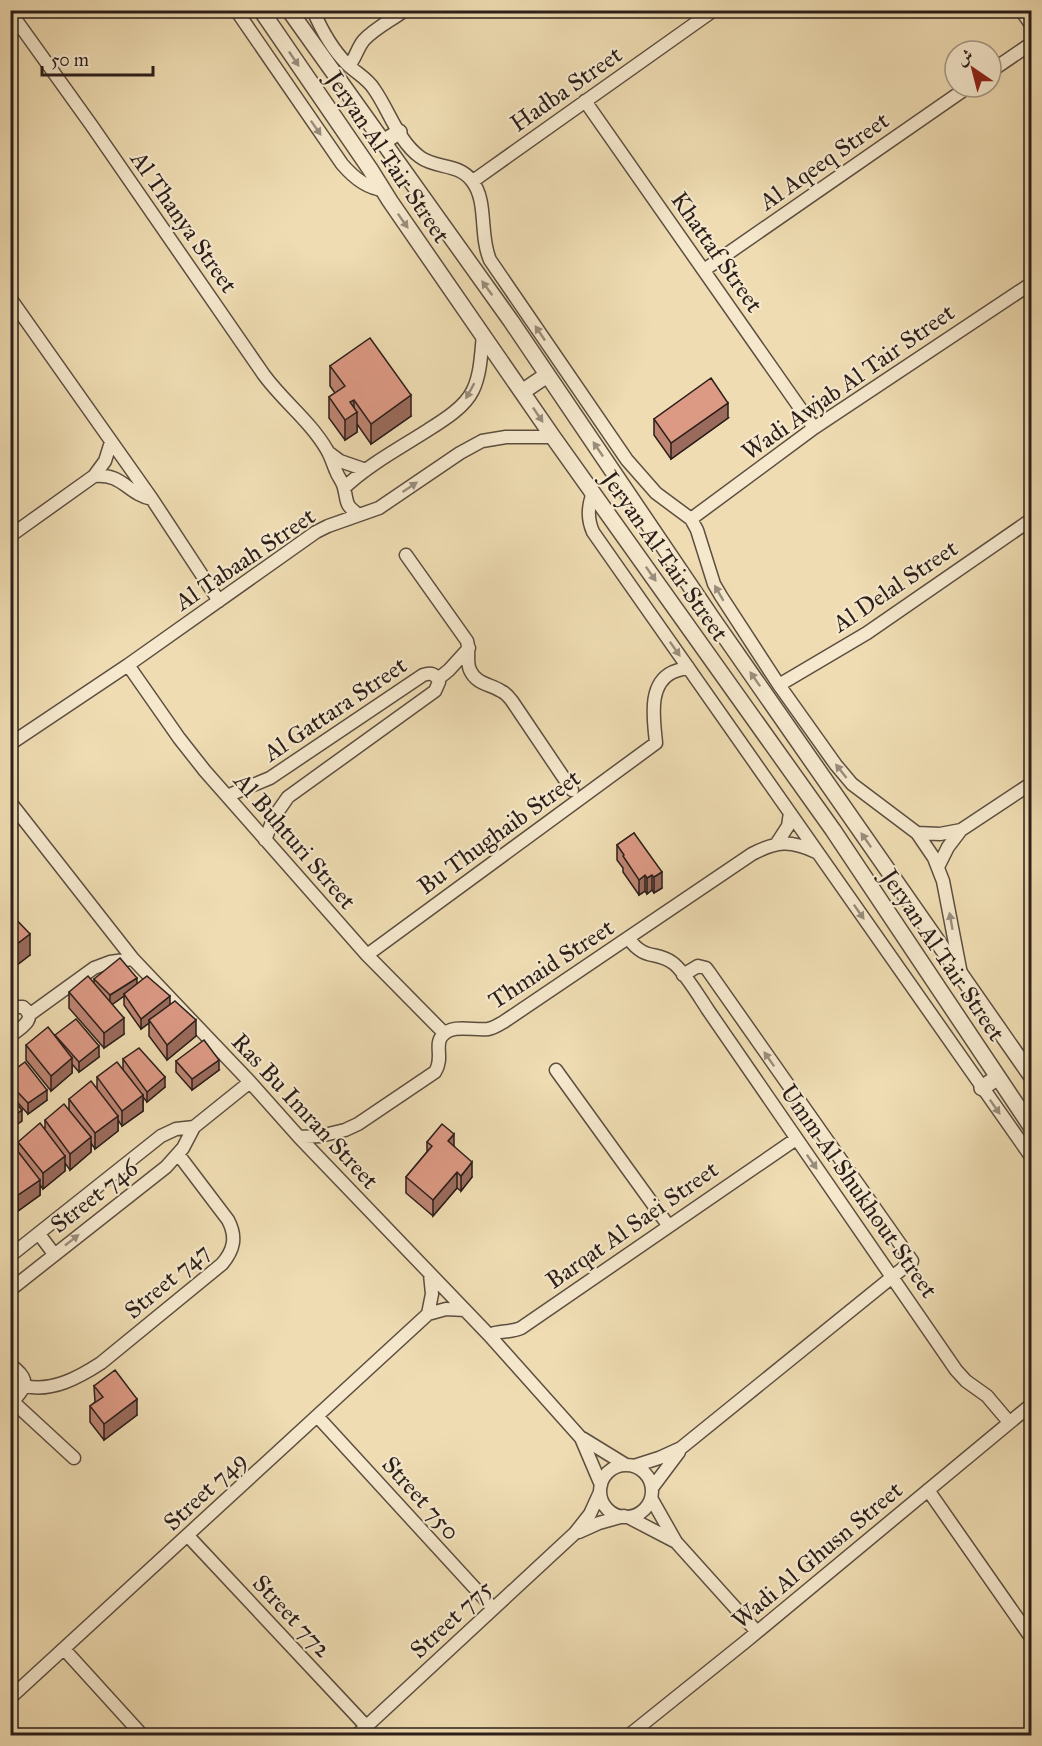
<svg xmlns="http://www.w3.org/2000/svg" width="1042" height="1746" font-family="'IM FELL Great Primer',Amiri,serif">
	<rect width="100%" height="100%" fill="#efdcb2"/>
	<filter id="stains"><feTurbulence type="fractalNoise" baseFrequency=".00333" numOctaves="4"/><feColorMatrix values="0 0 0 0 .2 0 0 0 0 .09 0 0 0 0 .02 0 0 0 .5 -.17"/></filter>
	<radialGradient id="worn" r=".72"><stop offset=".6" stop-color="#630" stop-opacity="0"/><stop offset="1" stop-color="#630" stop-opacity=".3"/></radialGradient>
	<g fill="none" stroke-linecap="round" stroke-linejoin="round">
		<defs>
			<path id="minor" d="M 11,10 L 16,20 L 92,126 L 264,375 C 284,402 310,421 327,450 C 331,457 333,464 336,471 C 338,477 343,482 344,488 C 348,503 344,504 359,515
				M 236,10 L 342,164 C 353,177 366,188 383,190
				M 313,10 C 321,29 333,50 347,64 C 356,73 367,78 374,89 C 389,110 398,141 420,157 C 436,169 459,163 472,181 C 488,201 479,235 490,260 L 627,460 L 656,493 L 691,519 L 697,530 L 714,584 L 721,596 L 779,685 L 836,765 L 852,784 L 917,833 L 934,858 L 943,881 L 961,974
				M 1021,10 L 1032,26
				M 349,65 C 356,58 357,48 364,40 C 375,28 392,20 405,10
				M 991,71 L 1032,43
				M 585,101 L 814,428
				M 473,181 L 714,10
				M 704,270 L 968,87
				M 10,298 L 152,499 L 219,601
				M 328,452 L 340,461 L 366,470
				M 94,476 C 123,473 127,494 152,499
				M 344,488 C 368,465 400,448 428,430 C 444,420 465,407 473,390 C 481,373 481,353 483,335
				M 593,492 C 588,507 587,518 593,532 L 1032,1158
				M 691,519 L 814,428 L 1032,283
				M 10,536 L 94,476 L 105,461 L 111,442
				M 406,555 L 467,641 C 470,651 466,661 470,670 C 476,684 490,684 501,691 C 506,693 509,697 512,701 L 572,790
				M 128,665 L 179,738 L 205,771 L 367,955 L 444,1033
				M 438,679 L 449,670 L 469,648
				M 779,685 L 867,633 L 1032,519
				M 10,744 L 128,665 L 316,532 L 328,526 L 379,508 L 460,453 L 482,441 L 506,437 L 553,437
				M 227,796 L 270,778 L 423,675 C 431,672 436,674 439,682 L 435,691 L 288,797 L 274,817 L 265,840
				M 10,802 L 133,959 L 250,1082 L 299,1137 L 489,1335 L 581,1438 L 601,1485
				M 917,833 L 940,834 L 961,830
				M 777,843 L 788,826 L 790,813
				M 938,867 L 948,847 L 961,830 L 1032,783
				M 628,938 C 646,962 655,950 673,963 C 684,971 700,998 708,1010 L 956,1370 L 966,1381 L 987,1396 L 1009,1422
				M 367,955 L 656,743 C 654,720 647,684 673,672 C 678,670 683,669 688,667
				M 10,1010 L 15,1007 L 23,1007 C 38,1019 21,1028 10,1036
				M 29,1015 L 94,968 L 110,962 L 132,959
				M 556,1070 L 668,1225
				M 299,1137 L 320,1136 L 345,1130 L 358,1124 L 435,1072 C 444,1058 434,1045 442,1036 C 452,1023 474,1031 488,1029 C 494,1028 500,1024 505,1021 L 752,854 C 777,841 790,840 816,852
				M 39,1234 L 54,1254
				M 10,1256 L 161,1136 L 176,1129 L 194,1127
				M 10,1290 L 166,1167 L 183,1148 L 194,1127 L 250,1082
				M 428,1314 L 432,1294 L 430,1274
				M 489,1335 C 499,1330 510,1333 521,1328 L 796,1139
				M 10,1364 C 28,1379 29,1384 13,1401
				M 25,1386 C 52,1392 78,1378 101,1363 L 222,1264 C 234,1250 237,1237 228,1220 L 178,1154
				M 10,1399 L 74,1458
				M 317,1416 L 493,1608
				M 582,1438 L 626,1465
				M600 1491a26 26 0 1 1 52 0a26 26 0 1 1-52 0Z
				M 634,1466 L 659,1458 L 681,1448 L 912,1261 L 709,972 L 706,968 L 698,966 L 683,975
				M 652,1488 L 679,1452
				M 928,1490 L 1032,1639
				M 651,1498 L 676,1542 L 757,1632
				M 628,1517 L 676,1542
				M 579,1532 L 599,1523 L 624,1516
				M 188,1536 L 366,1726
				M 64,1649 L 143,1736
				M 10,1698 L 428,1314 L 446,1309 L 465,1310
				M 356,1736 L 575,1533 L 590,1514 L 600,1492
				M 628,1736 L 745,1642 L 1032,1404"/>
			<path id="tertiary" d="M 261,10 L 370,169 L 390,201 L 553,437 L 833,830 L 1032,1128
				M 289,10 L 511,321 L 712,618 L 1032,1077
				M 383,142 L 399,132
				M 522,392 L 547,375
				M 982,1088 L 998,1077"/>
		</defs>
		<use href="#minor" stroke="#5c4e40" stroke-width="15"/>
		<use href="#tertiary" stroke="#5c4e40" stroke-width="18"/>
		<use href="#minor" stroke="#f5e8cd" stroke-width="12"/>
		<use href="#tertiary" stroke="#f5e8cd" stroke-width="15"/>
	</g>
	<path fill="#bd8472" stroke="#2b1e1a" stroke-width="1.5" d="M 330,366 L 411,416 L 371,444 L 357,424 L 357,432 L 345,440 L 329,418 L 329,397 L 335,393 L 330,386 Z
		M 728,418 L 671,459 L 654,435 L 654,419 Z
		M 634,833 L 662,888 L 654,893 L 652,890 L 647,894 L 645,891 L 639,895 L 623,872 L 623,868 L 617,860 L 617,845 Z
		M 10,913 L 30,955 L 13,968 L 12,964 L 10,964 Z
		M 94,979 L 137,984 L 170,1005 L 196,1036 L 167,1060 L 149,1036 L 149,1023 L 141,1029 L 124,1005 L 124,996 L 112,1004 L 124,1034 L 104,1048 L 69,1008 L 69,992 L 94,983 Z
		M 55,1035 L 99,1057 L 79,1072 L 72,1064 L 72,1073 L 51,1091 L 26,1060 L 26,1045 L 55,1037 Z
		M 123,1059 L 165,1087 L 147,1102 L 143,1097 L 143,1111 L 122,1126 L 118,1120 L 118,1131 L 95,1149 L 91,1143 L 91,1152 L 70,1170 L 65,1163 L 65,1171 L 43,1189 L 40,1185 L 40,1195 L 18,1211 L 15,1206 L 15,1214 L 10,1218 L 10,1147 L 18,1151 L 18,1142 L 45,1128 L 45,1120 L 69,1111 L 69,1099 L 97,1089 L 97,1077 L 131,1080 L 123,1070 Z
		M 176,1061 L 219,1070 L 192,1090 L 176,1072 Z
		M 10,1073 L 47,1100 L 28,1114 L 10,1094 Z
		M 427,1142 L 454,1146 L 472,1177 L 461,1191 L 457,1188 L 433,1216 L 406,1193 L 406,1177 L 427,1152 Z
		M 94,1386 L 137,1415 L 104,1440 L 90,1422 L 90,1406 L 95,1402 Z"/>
	<path fill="#9a6b5c" stroke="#2b1e1a" stroke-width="1.5" d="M 411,395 L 411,416 L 371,444 L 371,424 Z
		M 354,400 L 354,413 L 357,412 L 357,432 L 345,440 L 345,420 L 350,402 Z
		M 728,403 L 728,418 L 671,459 L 671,443 Z
		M 662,872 L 662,888 L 654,893 L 654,877 Z
		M 645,875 L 645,891 L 639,895 L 639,880 Z
		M 652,875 L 652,890 L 647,894 L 647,878 Z
		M 30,934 L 30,955 L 13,968 L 13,947 Z
		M 12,943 L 12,964 L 10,964 L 10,944 Z
		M 137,978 L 137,988 L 124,994 L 124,996 L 110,1006 L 110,995 Z
		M 170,996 L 170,1007 L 149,1020 L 149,1023 L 141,1029 L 141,1019 Z
		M 124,1018 L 124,1034 L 104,1048 L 104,1033 Z
		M 196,1020 L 196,1036 L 167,1060 L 167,1045 Z
		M 99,1046 L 99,1057 L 79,1072 L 79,1062 Z
		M 72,1058 L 72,1073 L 51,1091 L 51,1076 Z
		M 219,1060 L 219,1070 L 192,1090 L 192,1079 Z
		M 165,1077 L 165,1087 L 147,1102 L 147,1092 Z
		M 47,1090 L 47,1100 L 28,1114 L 28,1103 Z
		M 143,1095 L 143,1111 L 122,1126 L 122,1111 Z
		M 22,1110 L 22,1121 L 10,1129 L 10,1119 Z
		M 118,1116 L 118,1131 L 95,1149 L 95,1133 Z
		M 454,1134 L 454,1150 L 448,1141 Z
		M 91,1137 L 91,1152 L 70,1170 L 70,1154 Z
		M 65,1156 L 65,1171 L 43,1189 L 43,1173 Z
		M 472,1162 L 472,1177 L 461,1191 L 461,1176 Z
		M 457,1172 L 457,1188 L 433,1216 L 433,1200 Z
		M 40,1180 L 40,1195 L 18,1211 L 18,1195 Z
		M 15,1198 L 15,1214 L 10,1218 L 10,1202 Z
		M 137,1399 L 137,1415 L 104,1440 L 104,1424 Z"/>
	<path fill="#dc9984" stroke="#2b1e1a" stroke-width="1.5" d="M 370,338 L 411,395 L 371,424 L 354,400 L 350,402 L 357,412 L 345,420 L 329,397 L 345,386 L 330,366 Z
		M 711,378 L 728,403 L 671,443 L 654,419 Z
		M 634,833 L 662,872 L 654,877 L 652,875 L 647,878 L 645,875 L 639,880 L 623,856 L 624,855 L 617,845 Z
		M 10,913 L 30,934 L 13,947 L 12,943 L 10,944 Z
		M 120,958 L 137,978 L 110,995 L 94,979 Z
		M 88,976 L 124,1018 L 104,1033 L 69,992 Z
		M 147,976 L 170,996 L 141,1019 L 124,994 Z
		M 175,1001 L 196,1020 L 167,1045 L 149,1020 Z
		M 76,1019 L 99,1046 L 79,1062 L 55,1035 Z
		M 48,1027 L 72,1058 L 51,1076 L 26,1045 Z
		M 204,1040 L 219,1060 L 192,1079 L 176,1061 Z
		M 139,1048 L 165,1077 L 147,1092 L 123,1059 Z
		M 25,1062 L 47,1090 L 28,1103 L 10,1084 L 10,1073 Z
		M 117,1062 L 143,1095 L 122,1111 L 97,1077 Z
		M 91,1081 L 118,1116 L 95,1133 L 69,1099 Z
		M 10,1096 L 22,1110 L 10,1119 Z
		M 64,1104 L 91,1137 L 70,1154 L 45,1120 Z
		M 40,1123 L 65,1156 L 43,1173 L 18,1142 Z
		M 442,1124 L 454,1134 L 448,1141 L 472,1162 L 461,1176 L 457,1172 L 433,1200 L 406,1177 L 432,1146 L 427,1142 Z
		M 13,1145 L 40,1180 L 18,1195 L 10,1184 L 10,1147 Z
		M 10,1193 L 15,1198 L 10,1202 Z
		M 115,1370 L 137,1399 L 104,1424 L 90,1406 L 103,1397 L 94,1386 Z"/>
	<defs><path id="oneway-solid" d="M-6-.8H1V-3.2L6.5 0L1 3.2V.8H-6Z" transform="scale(1.5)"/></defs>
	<g fill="#9a8d7c">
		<use href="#oneway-solid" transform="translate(294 59) rotate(56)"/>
		<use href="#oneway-solid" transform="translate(316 128) rotate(55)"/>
		<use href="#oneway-solid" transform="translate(403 221) rotate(55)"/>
		<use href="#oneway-solid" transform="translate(487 288) rotate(-126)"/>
		<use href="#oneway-solid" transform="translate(540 333) rotate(-124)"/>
		<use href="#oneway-solid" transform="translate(470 391) rotate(119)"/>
		<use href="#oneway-solid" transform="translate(538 415) rotate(56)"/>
		<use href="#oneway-solid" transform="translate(598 449) rotate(-124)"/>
		<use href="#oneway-solid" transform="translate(410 487) rotate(-34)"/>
		<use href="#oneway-solid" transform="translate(651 574) rotate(55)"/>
		<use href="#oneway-solid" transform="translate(719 593) rotate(-120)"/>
		<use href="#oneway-solid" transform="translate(675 649) rotate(55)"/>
		<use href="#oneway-solid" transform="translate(755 679) rotate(-125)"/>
		<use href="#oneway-solid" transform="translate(841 771) rotate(-128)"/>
		<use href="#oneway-solid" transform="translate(866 840) rotate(-125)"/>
		<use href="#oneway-solid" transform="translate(859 912) rotate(55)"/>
		<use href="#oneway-solid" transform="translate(951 921) rotate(-100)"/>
		<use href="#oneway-solid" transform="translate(769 1059) rotate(-125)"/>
		<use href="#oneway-solid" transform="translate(995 1107) rotate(55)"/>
		<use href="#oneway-solid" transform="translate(812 1162) rotate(55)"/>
		<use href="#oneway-solid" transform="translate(72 1240) rotate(-38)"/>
	</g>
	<g text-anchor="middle" stroke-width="4.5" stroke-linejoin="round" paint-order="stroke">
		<g font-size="24" fill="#2b1e1a" stroke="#f5e8cd">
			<text transform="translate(566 89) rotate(-35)" y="8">Hadba Street</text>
			<text transform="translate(388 157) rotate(56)" y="8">Jeryan Al Tair Street</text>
			<text transform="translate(824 161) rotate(-35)" y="8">Al Aqeeq Street</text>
			<text transform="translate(184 222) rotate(55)" y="8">Al Thanya Street</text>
			<text transform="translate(717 252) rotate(55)" y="8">Khattaf Street</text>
			<text transform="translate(848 382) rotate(-35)" y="8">Wadi Awjab Al Tair Street</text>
			<text transform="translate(665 556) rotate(55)" y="8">Jeryan Al Tair Street</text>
			<text transform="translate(245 559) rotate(-34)" y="8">Al Tabaah Street</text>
			<text transform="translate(895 586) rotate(-34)" y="8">Al Delal Street</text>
			<text transform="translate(335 709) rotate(-34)" y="8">Al Gattara Street</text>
			<text transform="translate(499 832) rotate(-36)" y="8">Bu Thughaib Street</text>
			<text transform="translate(295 841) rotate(49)" y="8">Al Buhturi Street</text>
			<text transform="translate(943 955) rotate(56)" y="8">Jeryan Al Tair Street</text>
			<text transform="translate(551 964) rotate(-33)" y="8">Thmaid Street</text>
			<text transform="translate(305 1111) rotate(47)" y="8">Ras Bu Imran Street</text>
			<text transform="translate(859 1191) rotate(55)" y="8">Umm Al Shukhout Street</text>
			<text transform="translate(94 1196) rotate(-38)" y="8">Street 746</text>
			<text transform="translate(632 1225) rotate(-35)" y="8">Barqat Al Saei Street</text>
			<text transform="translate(167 1281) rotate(-40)" y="8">Street 747</text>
			<text transform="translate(205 1491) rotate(-43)" y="8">Street 749</text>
			<text transform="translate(421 1498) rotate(48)" y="8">Street 750</text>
			<text transform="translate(817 1555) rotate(-40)" y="8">Wadi Al Ghusn Street</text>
			<text transform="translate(292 1616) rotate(47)" y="8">Street 772</text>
			<text transform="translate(451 1619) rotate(-43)" y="8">Street 775</text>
		</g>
	</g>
	<rect width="1042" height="1746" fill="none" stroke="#efdcb2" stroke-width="36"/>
	<rect x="12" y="12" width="1018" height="1722" fill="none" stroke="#2b1e1a" stroke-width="3"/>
	<rect x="18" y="18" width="1006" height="1710" fill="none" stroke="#2b1e1a" stroke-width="1.5"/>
	<g transform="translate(973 69) rotate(325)"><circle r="28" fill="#f5e8cd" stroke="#a49785" stroke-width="1.5"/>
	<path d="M0-4.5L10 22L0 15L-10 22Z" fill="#8f2418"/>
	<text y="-9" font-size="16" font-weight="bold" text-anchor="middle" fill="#2b1e1a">ش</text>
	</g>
	<path d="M42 66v9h111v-9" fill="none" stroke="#2b1e1a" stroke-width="3"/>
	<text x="51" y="66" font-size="18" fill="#2b1e1a" stroke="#f5e8cd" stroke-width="4.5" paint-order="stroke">50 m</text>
	<rect width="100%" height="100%" filter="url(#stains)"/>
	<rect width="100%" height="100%" fill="url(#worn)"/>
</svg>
